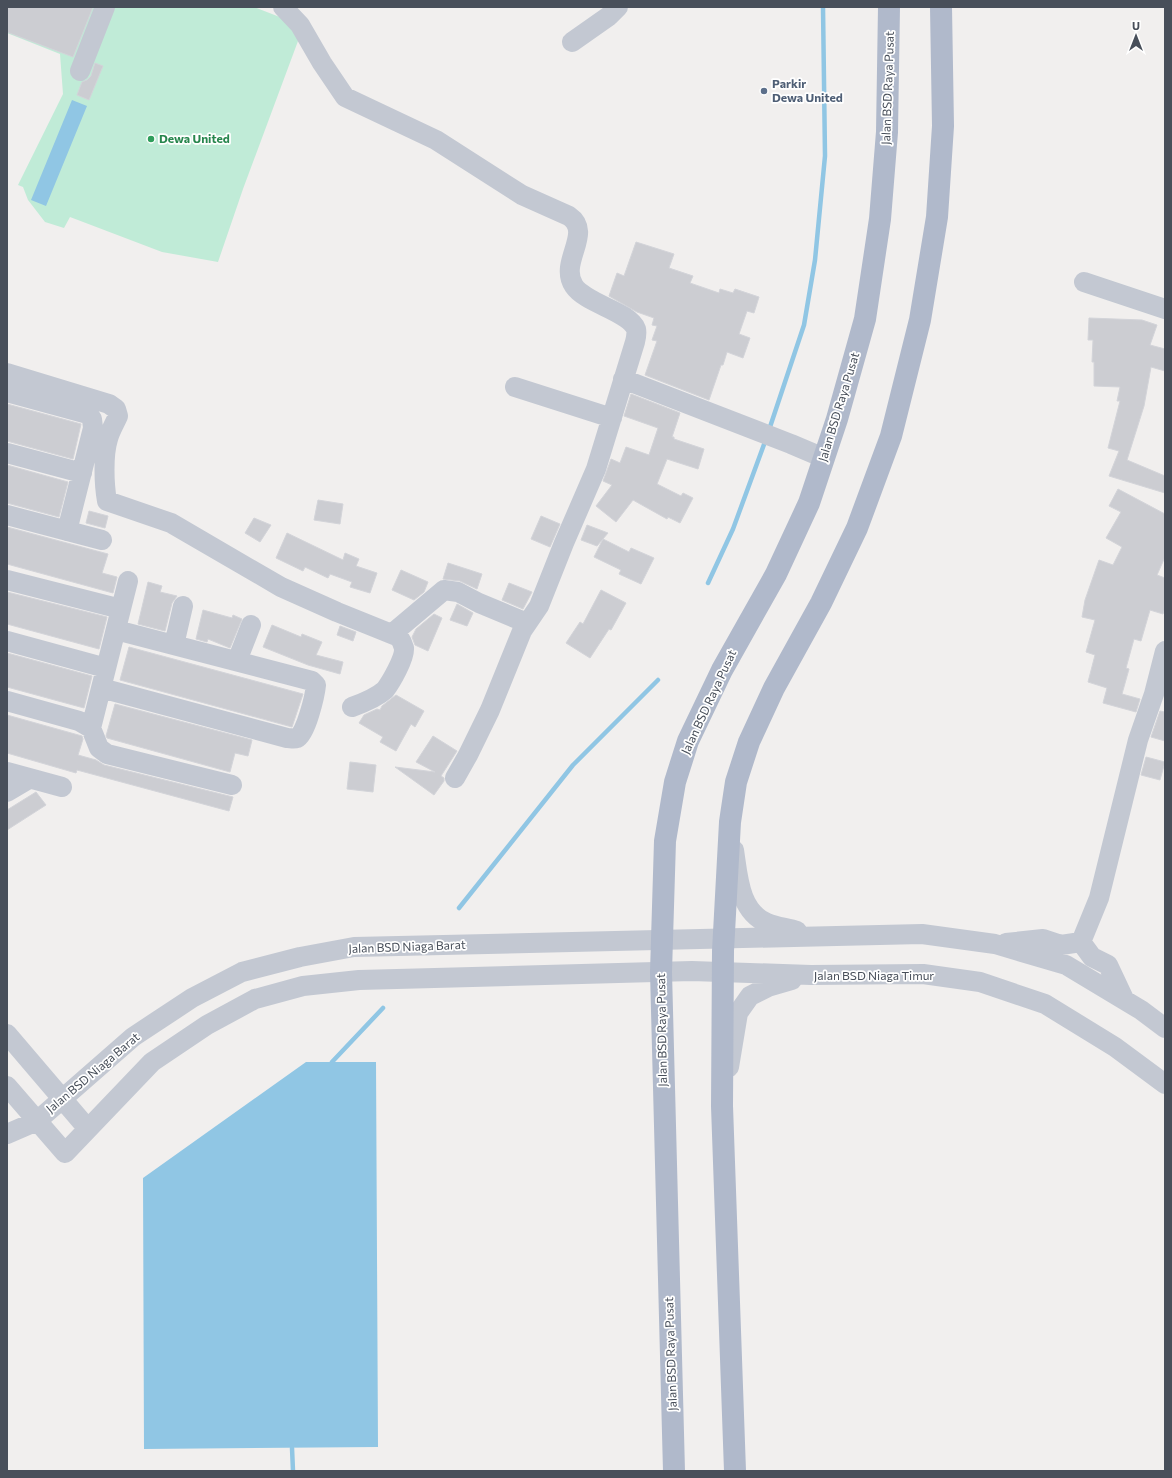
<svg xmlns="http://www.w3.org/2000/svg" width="1172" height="1478" font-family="Commissioner,sans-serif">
	<rect width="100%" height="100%" fill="#f1efee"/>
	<path fill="#c0ebd7" d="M 7,7 L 254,7 L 290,21 L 301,33 L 243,189 L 218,262 L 162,252 L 70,217 L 64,228 L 45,222 L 28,200 L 23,187 L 18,185 L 63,94 L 60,54 L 7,33 Z"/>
	<path fill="#90c6e4" d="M 72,100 L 87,106 L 46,206 L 31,200 Z
		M 306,1062 L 376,1062 L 378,1447 L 144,1449 L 143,1178 Z"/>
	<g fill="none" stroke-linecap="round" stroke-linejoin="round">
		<path stroke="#90c6e4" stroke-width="4.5" d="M 769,430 L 804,325 L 815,260 L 825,156 L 823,7
			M 708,583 L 733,529 L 766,439
			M 459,908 L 573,765 L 658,680
			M 332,1062 L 383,1008
			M 292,1448 L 293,1471"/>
	</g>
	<path fill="#cccdd2" stroke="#d3d4d9" d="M 7,7 L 93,7 L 73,57 L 7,32 Z
		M 95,63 L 103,66 L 89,100 L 77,95 L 82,82 L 87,80 L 91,76 Z
		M 636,242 L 674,254 L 669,268 L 693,276 L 690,283 L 719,293 L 720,289 L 733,293 L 735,289 L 759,297 L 754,313 L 747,311 L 739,334 L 750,338 L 743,358 L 727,352 L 723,365 L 721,365 L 709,400 L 645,375 L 657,341 L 652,340 L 657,326 L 652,325 L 654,318 L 637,312 L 609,296 L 617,273 L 624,276 Z
		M 1089,318 L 1142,320 L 1157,325 L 1150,345 L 1165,349 L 1165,371 L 1151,367 L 1144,406 L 1127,460 L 1165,476 L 1165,493 L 1109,476 L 1119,451 L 1108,448 L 1120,401 L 1117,401 L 1120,387 L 1094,386 L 1094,362 L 1092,362 L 1093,340 L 1088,340 Z
		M 631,394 L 680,413 L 672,437 L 674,437 L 674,439 L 704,449 L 698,469 L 667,459 L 657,484 L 681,496 L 683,493 L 693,498 L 680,523 L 668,517 L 667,519 L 633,500 L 616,522 L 596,506 L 612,485 L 603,481 L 611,459 L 620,463 L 626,447 L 649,455 L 658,428 L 624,416 Z
		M 7,404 L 81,424 L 73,459 L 7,441 Z
		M 7,465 L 68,482 L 59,517 L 7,503 Z
		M 1118,489 L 1165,514 L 1165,557 L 1157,575 L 1165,578 L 1165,608 L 1163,614 L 1150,610 L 1141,641 L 1134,639 L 1126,668 L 1129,669 L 1122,694 L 1140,699 L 1136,712 L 1103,703 L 1107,688 L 1088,682 L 1095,655 L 1086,652 L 1095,620 L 1082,617 L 1085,600 L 1099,560 L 1113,565 L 1122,547 L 1106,538 L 1121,512 L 1109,506 Z
		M 318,500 L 343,504 L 340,524 L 314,520 Z
		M 89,511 L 108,516 L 105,528 L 86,523 Z
		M 541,516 L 560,524 L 550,547 L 531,539 Z
		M 254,518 L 271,525 L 260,542 L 245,533 Z
		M 587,525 L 608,533 L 597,546 L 581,540 Z
		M 7,527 L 108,554 L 102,573 L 117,577 L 113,593 L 7,564 Z
		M 287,533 L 343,560 L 345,553 L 359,559 L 356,566 L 377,573 L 370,593 L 350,587 L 352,582 L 330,574 L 328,578 L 305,567 L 303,571 L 276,558 Z
		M 603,539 L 629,552 L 631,548 L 654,558 L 641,584 L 619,574 L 621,570 L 594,557 Z
		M 448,563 L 482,574 L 477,589 L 460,581 L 443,579 Z
		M 401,570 L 428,582 L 424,592 L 414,600 L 392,590 Z
		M 148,582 L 162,586 L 160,592 L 177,596 L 172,603 L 165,631 L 138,624 Z
		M 509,583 L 532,592 L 523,609 L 502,600 Z
		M 601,590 L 626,603 L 611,630 L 609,629 L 590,658 L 566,643 L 580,622 L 583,624 Z
		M 7,592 L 107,617 L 99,649 L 7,624 Z
		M 457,604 L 473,613 L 467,626 L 450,620 Z
		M 203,610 L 232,618 L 233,615 L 242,619 L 230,648 L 208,639 L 207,642 L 196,639 Z
		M 434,614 L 442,618 L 428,651 L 415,645 L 412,637 L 416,629 Z
		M 272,625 L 301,637 L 302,634 L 322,642 L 316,655 L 343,662 L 340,674 L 308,665 L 263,647 Z
		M 340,626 L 356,632 L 353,641 L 337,635 Z
		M 129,647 L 303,694 L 292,727 L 120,680 Z
		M 7,653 L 92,676 L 84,708 L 7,687 Z
		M 396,695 L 424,711 L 415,727 L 411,724 L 396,751 L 380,742 L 383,737 L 359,723 L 364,715 L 377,709 L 380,710 L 382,706 Z
		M 115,704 L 252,740 L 248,756 L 235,753 L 230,772 L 107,738 L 106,736 Z
		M 1160,711 L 1165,712 L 1165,741 L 1151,737 Z
		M 7,715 L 82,736 L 83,739 L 78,755 L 96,760 L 104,765 L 233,797 L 229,811 L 77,770 L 76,773 L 7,753 Z
		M 433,736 L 457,751 L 441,776 L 444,778 L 444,781 L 434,795 L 395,767 L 435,772 L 416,762 Z
		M 1146,757 L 1165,762 L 1160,780 L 1141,775 Z
		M 350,762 L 376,765 L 373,792 L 347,789 Z
		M 36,792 L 46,805 L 7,830 L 7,810 Z"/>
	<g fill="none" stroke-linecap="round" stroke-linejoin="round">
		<path stroke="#c3c8d2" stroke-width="20" d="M 283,7 L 300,25 L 322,63 L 345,97 L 436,140 L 522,195 L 569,216 C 594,233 558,262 574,286 C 586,304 629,311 636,329 C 637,333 636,338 635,342 L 596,469 L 564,543 L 539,606 L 522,631 L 490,710 L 468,755 L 455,778
			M 572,42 L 609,16 L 618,7
			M 80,71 L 105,7
			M 1084,282 L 1165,309
			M 7,373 L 109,404 L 116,409 L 118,416 C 115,423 110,431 108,439 C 103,455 104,484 107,501 L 171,523 L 281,587 L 337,612 L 399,637 C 401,640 403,644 404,648 C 405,658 391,682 385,690 C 376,698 363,703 352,707
			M 623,379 L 791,444 L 824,458
			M 515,387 L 612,418
			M 7,392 L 88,414 L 92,419 L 93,428 L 67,531
			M 7,453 L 82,473
			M 7,515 L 102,540
			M 7,580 L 121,609
			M 393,633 L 444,590 L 458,592 L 479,603 L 527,623
			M 7,641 L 106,668
			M 174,645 L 183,606
			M 237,661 L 251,625
			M 101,688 L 287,738 C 290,738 294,739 297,738 C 306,734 315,695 316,685 L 312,681 L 116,630
			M 7,701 L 79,721 L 91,728 L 99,748 L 107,754 L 232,785
			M 91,728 L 128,581
			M 7,772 L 62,787
			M 7,792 L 29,779
			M 734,850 C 738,876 739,911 767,923 C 776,927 788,928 797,931
			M 1081,942 L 1099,898 L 1138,740 L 1154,694 L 1165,651
			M 1081,942 L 1092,957 L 1108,965 L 1124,999
			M 1006,943 L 1043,939 L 1061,945 L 1081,942
			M 7,1034 L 88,1129
			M 729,1067 L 738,1013 L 750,996 L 768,987 L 792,980
			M 7,1086 L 65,1153 L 152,1062 L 207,1025 L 255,999 L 303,986 L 359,980 L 692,971 L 811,975 L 923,974 L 980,982 L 1045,1004 L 1115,1047 L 1165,1084
			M 7,1134 L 37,1121 L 133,1037 L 192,998 L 242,972 L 300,957 L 354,947 L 922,934 L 995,944 L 1066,965 L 1141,1010 L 1165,1028"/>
		<path stroke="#b0b9cb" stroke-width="22" d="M 674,1471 L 661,972 L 665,841 L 675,782 L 688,741 L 722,670 L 776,574 L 809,503 L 837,419 L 865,319 L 880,219 L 887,132 L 889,7
			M 735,1471 L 722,1106 L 723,951 L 730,822 L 736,782 L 749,742 L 774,688 L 821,603 L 857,528 L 891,436 L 920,320 L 937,217 L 943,126 L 941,7"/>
	</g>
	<circle fill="#5c6f8a" stroke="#fff" stroke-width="1.5" cx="764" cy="91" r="4"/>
	<circle fill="#2e9e5b" stroke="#fff" stroke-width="1.5" cx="151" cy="139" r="4"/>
	<g text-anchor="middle" stroke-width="3.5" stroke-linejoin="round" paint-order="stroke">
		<g font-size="12" font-weight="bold" fill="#4e5e75" stroke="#fff" text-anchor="start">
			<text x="772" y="88">Parkir<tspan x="772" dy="14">Dewa United</tspan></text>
		</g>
		<g font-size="12" fill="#484f5a" stroke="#fff">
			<text transform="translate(888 88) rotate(-88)" y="4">Jalan BSD Raya Pusat</text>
			<text transform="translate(839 407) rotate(-73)" y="4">Jalan BSD Raya Pusat</text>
			<text transform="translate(709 702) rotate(-65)" y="4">Jalan BSD Raya Pusat</text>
			<text transform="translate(407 947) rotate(-2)" y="4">Jalan BSD Niaga Barat</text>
			<text x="874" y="980">Jalan BSD Niaga Timur</text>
			<text transform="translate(662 1030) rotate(-91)" y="4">Jalan BSD Raya Pusat</text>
			<text transform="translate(93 1073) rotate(-40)" y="4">Jalan BSD Niaga Barat</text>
			<text transform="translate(671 1354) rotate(-92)" y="4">Jalan BSD Raya Pusat</text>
		</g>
		<g font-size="12" font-weight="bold" fill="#27864d" stroke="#fff" text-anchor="start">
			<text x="159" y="143">Dewa United</text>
		</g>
	</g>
	<rect width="1172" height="1478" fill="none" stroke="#484f5a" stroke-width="16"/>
	<g transform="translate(1136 36)" stroke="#ffffff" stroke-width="3" paint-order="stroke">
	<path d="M0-3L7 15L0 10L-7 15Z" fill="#484f5a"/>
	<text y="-6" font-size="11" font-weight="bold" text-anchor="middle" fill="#484f5a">U</text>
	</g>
</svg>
